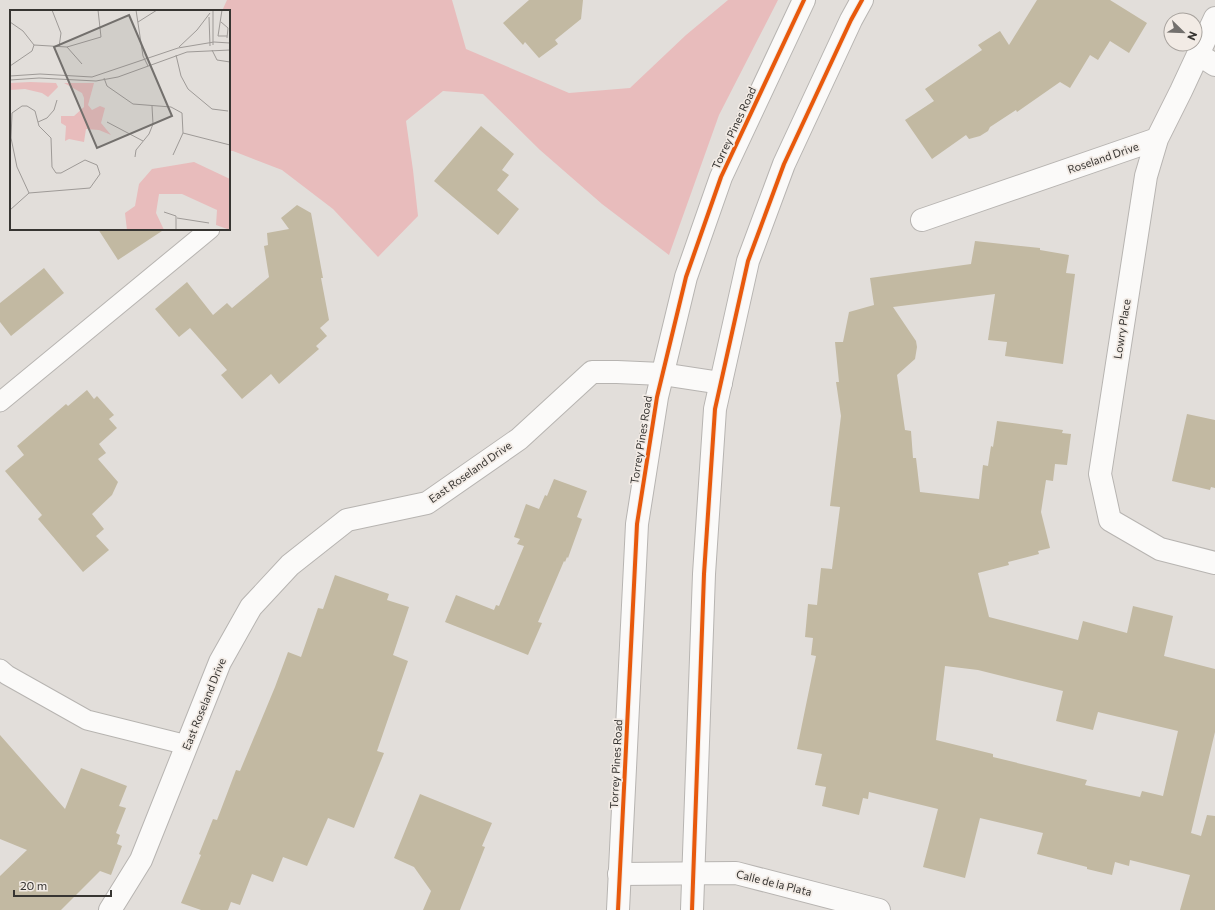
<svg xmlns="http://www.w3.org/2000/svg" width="1215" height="910" font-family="Commissioner,sans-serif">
	<rect width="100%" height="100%" fill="#e2deda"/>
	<path fill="#e8bcbc" d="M 227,0 L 452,0 L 466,49 L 569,93 L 630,88 L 686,35 L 728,0 L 778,0 L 719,115 L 669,255 L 602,204 L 540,150 L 483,94 L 443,91 L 406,121 L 413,170 L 418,216 L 378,257 L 333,209 L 282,170 L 233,151 L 229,151 L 229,11 L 222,11 Z"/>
	<path fill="#c2b9a2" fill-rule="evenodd" d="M 529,0 L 583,0 L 581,19 L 555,40 L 558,44 L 539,58 L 525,42 L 523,45 L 503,23 Z
		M 1037,0 L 1110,0 L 1147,23 L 1129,53 L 1110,41 L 1098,60 L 1090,55 L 1070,88 L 1060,82 L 1017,112 L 1016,110 L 990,127 L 988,131 L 980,136 L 969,139 L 966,135 L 932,159 L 905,120 L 934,101 L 925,89 L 982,50 L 978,45 L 1000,31 L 1009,45 Z
		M 481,126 L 514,154 L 502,170 L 509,175 L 497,190 L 519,209 L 498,235 L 434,181 Z
		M 297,205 L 311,213 L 323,278 L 321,278 L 329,320 L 320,328 L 327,336 L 316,346 L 319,349 L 279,384 L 271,374 L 242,399 L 221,375 L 227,370 L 190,328 L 179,337 L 155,309 L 187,282 L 213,315 L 227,303 L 232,308 L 269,277 L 264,246 L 268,245 L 267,233 L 289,229 L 281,218 Z
		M 98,229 L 165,229 L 118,260 Z
		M 975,241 L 1040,248 L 1040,250 L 1069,255 L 1066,273 L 1075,274 L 1063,364 L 1005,356 L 1007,342 L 988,340 L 995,294 L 893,307 L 916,341 L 917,347 L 915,359 L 897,375 L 905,430 L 911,431 L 913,458 L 916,458 L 920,492 L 979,499 L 983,465 L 988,466 L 991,446 L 993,447 L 997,421 L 1063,430 L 1062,433 L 1071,434 L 1067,465 L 1055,464 L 1053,481 L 1046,480 L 1041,512 L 1050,548 L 1038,551 L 1039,554 L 1008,562 L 1009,565 L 978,573 L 989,617 L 1078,640 L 1083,621 L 1127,633 L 1133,606 L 1173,616 L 1164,656 L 1215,669 L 1215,732 L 1191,833 L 1201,836 L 1207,815 L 1215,816 L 1215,910 L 1180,910 L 1190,875 L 1130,860 L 1129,866 L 1115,862 L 1112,875 L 1087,869 L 1087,867 L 1037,854 L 1043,833 L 980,818 L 965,878 L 923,867 L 938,809 L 869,792 L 868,799 L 863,798 L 859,815 L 822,806 L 826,787 L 815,785 L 822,754 L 797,749 L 816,656 L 811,655 L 813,638 L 805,637 L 808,604 L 817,605 L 821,568 L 832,569 L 840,507 L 830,506 L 841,416 L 836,382 L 839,382 L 835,342 L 843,342 L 849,312 L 874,305 L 870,278 L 971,264 ZM 945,666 L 978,670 L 1063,691 L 1056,721 L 1093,730 L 1098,712 L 1178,731 L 1163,796 L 1142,791 L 1140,797 L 1085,785 L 1087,780 L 993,757 L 993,754 L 936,740 Z
		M 44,268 L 64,293 L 11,336 L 0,322 L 0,303 Z
		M 87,390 L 94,399 L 97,396 L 114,415 L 109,419 L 117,428 L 99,444 L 106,453 L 98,459 L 118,482 L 112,495 L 92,514 L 104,529 L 96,536 L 109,550 L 83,572 L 38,519 L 42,515 L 5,471 L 24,455 L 17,446 L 66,404 L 68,406 Z
		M 1187,414 L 1215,420 L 1215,488 L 1211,487 L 1210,490 L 1172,481 Z
		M 554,479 L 587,491 L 577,517 L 582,519 L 568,558 L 567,557 L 565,562 L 564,561 L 538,622 L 542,623 L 528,655 L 445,622 L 456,595 L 494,610 L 496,605 L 499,606 L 524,546 L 517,544 L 520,539 L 514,537 L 526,504 L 539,509 L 545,495 L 547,496 Z
		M 335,575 L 389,594 L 387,600 L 409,607 L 393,655 L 408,661 L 377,751 L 384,753 L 354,828 L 328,818 L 307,866 L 283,857 L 273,882 L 252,874 L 240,905 L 231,902 L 228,910 L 201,910 L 181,903 L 201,855 L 199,854 L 213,819 L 217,820 L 236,770 L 240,771 L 275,687 L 288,652 L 301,657 L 318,608 L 323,609 Z
		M 0,735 L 65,809 L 81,768 L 127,786 L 119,806 L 126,808 L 116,833 L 120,835 L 117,844 L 122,846 L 111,875 L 100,871 L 61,910 L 0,910 L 0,876 L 27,850 L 0,839 Z
		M 420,794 L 492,823 L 482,846 L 485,847 L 460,910 L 423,910 L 431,891 L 414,867 L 394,858 Z"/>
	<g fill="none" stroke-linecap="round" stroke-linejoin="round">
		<defs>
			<path id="lane" d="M 0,402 L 210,229
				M 0,669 L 7,675 L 87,720 L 187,745"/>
			<path id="street" d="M 1198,54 L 1215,65
				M 1157,139 L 1146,176 L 1100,474 L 1110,520 L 1160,549 L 1215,563
				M 922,220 L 1157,139 L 1181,91 L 1215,18
				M 110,910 L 141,860 L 220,662 L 251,607 L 290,565 L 347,520 L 427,503 L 519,439 L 592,372 L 617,372 L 662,374 L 721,383"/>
			<path id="secondary" d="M 619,874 L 736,873 L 879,910"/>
			<path id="primary" d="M 618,910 L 637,524 L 657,397 L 686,277 L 721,177 L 804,0
				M 692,910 L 704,574 L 715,409 L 748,261 L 784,164 L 851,20 L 862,0"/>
		</defs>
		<use href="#lane" stroke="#b7b4b1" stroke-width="21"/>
		<use href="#street" stroke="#b7b4b1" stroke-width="24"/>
		<use href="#secondary" stroke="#b7b4b1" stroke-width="24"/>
		<use href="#primary" stroke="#b7b4b1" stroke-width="24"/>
		<use href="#lane" stroke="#fbfaf9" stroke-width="19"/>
		<use href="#street" stroke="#fbfaf9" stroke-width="22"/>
		<use href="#secondary" stroke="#fbfaf9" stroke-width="22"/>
		<use href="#primary" stroke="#fbfaf9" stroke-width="22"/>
		<defs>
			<path id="cycleway" d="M 618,910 L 637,524 L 657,397 L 686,277 L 721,177 L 804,0
				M 692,910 L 704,574 L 715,409 L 748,261 L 784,164 L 851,20 L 862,0"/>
		</defs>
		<use href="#cycleway" stroke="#f2ebe5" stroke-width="6"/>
		<use href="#cycleway" stroke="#e8590c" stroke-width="4"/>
	</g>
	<g text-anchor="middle" stroke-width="3.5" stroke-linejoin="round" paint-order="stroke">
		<g font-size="11" fill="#373532" stroke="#f2ebe5">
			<text transform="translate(734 128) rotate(-65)" y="4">Torrey Pines Road</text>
			<text transform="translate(1103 158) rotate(-19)" y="4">Roseland Drive</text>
			<text transform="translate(1122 329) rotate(-81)" y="4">Lowry Place</text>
			<text transform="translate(641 440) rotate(-81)" y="4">Torrey Pines Road</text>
			<text transform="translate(470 472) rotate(-35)" y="4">East Roseland Drive</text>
			<text transform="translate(204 704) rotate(-68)" y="4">East Roseland Drive</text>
			<text transform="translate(616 764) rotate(-87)" y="4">Torrey Pines Road</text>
			<text transform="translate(774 883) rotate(14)" y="4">Calle de la Plata</text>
		</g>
	</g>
	<g transform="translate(10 10)">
		<rect width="220" height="220" fill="#e2deda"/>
		<path d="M 20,72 L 46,73 L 48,77 L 38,87 L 32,83 L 15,79 L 0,80 L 0,73 ZM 54,73 L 84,73 L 78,95 L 82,100 L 90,96 L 95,98 L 91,113 L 101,125 L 89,120 L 76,119 L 74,132 L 59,129 L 55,131 L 56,116 L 51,113 L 51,106 L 64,106 L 74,97 L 74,88 L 72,83 ZM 184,152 L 220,169 L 220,220 L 206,215 L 207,200 L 172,184 L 149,184 L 146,203 L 154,220 L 117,220 L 115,203 L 125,196 L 129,174 L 142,159 Z" fill="#e8bcbc"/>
		<path fill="none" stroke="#9e9a97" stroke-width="1" d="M 42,0 L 51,23 L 49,37M 126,0 L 133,46 L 138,56M 212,0 L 208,26 L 217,26M 199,7 L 200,36M 0,12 L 13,21 L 24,35M 128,12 L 147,0M 211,12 L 218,18 L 217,28M 24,35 L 57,37 L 72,54M 203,35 L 203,0M 57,37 L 91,27 L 88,0M 169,37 L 187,20 L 200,3M 202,40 L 207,50 L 220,52M 166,45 L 171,66 L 178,79 L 202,99 L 218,101M 0,56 L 22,41 L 24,35M 0,66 L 30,64 L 82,67 L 168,38 L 204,32 L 220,33M 94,68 L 97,76 L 123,94 L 161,97 L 172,103 L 173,123 L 163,145M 0,70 L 29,68 L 86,71 L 108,67 L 177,42 L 220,40M 28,112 L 37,108 L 44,100 L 47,90M 97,112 L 133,131M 173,123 L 220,135M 125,147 L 126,140 L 139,124 L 143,114 L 142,96M 0,200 L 19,183 L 80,178 L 90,164 L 87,155 L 75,150 L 51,163 L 46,163 L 42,157 L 41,128 L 29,116 L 25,101 L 17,96 L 12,96 L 2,103 L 1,128 L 7,157 L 19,183M 154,202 L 166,206 L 166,220M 167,208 L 199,213"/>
		<path fill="#73706d" fill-opacity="0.15" stroke="#73706d" stroke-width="2" d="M 119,5 L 162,106 L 87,138 L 44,37 Z"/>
		<rect width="220" height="220" fill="none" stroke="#373532" stroke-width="2"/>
	</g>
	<g transform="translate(1183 32) rotate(113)"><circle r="19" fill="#f2ebe5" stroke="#a7a29d"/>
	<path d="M0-3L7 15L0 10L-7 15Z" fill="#73706d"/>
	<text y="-6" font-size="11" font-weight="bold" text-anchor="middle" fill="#373532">N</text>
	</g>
	<path d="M14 890v6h97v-6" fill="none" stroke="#373532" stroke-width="2"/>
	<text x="20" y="890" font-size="12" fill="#373532" stroke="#f2ebe5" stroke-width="3" paint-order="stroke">20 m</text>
</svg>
